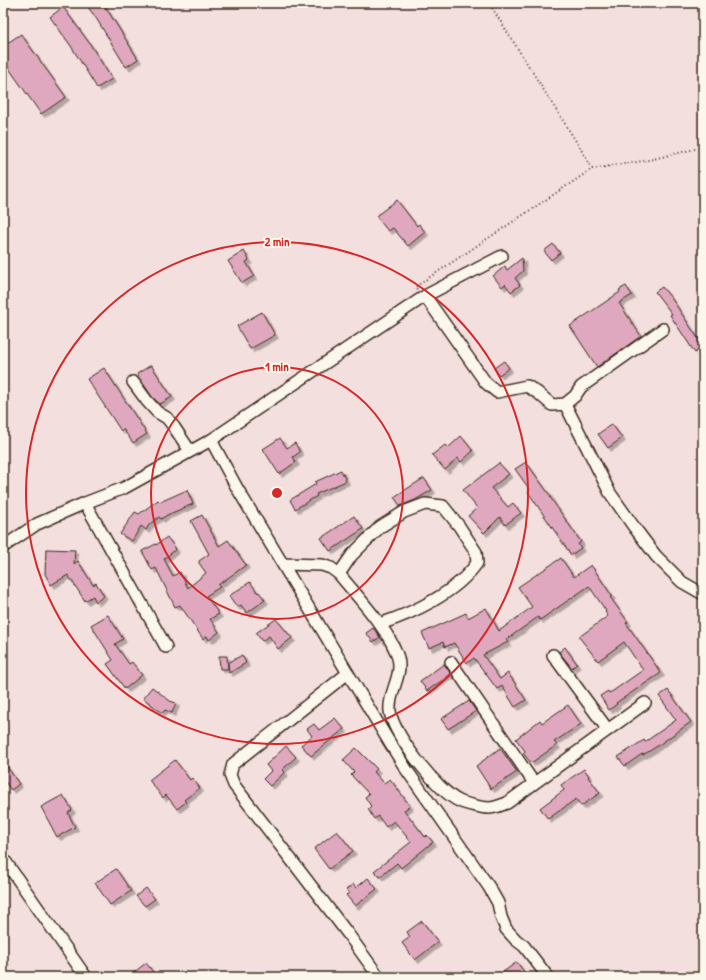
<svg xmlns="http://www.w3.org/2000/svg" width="706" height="980" font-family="'Patrick Hand',sans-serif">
	<defs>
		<filter id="shadow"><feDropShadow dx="3.5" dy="3.5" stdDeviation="0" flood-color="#0004"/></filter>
	</defs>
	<rect width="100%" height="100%" fill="#f3dfde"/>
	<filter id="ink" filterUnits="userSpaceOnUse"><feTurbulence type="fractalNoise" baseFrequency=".025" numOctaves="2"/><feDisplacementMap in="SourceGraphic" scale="8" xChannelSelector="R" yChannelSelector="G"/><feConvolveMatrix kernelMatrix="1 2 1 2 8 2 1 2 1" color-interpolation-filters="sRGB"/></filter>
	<g filter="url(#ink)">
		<path fill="#dfa8be" stroke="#3b2a1e" filter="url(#shadow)" d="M 85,3 L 103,3 L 138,59 L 126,67 L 96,18 Z
			M 63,7 L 90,44 L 112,79 L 97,88 L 71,46 L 50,17 Z
			M 21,34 L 66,97 L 41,114 L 3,60 L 3,46 Z
			M 397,200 L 417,226 L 419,224 L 425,232 L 408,246 L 393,228 L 388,231 L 376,216 Z
			M 553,244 L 560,253 L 551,260 L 544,251 Z
			M 244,251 L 249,260 L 246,262 L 254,276 L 242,283 L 228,261 Z
			M 522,258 L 523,271 L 515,278 L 520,285 L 511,292 L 505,284 L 502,287 L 493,276 L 505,266 L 507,270 Z
			M 626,286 L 632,295 L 619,303 L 641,336 L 597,367 L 570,326 L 620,292 L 619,290 Z
			M 662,287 L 672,299 L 703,346 L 695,353 L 670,315 L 672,314 L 655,292 Z
			M 262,312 L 275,335 L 250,349 L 237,326 Z
			M 504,361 L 509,368 L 499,375 L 494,368 Z
			M 151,365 L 172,397 L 160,404 L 152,397 L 137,374 Z
			M 104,368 L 147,434 L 133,443 L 123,429 L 121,431 L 87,379 Z
			M 612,424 L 622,438 L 608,448 L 598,434 Z
			M 461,436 L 473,451 L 461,462 L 458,458 L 445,470 L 432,455 L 445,445 L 448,448 Z
			M 280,438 L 287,448 L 295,443 L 300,452 L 293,457 L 296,462 L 279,474 L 263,449 Z
			M 526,462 L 551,497 L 550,497 L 581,542 L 578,544 L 581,548 L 571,555 L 528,492 L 530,490 L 515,469 Z
			M 499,463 L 509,474 L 491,488 L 508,507 L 513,503 L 521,513 L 505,525 L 500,517 L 484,533 L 468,516 L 477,508 L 463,490 Z
			M 341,470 L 346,481 L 316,494 L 317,496 L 295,509 L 290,500 L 316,484 L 315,482 Z
			M 424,478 L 432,490 L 415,500 L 400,506 L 394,497 Z
			M 187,490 L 193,504 L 167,515 L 161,519 L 159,517 L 149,525 L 146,530 L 141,526 L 132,541 L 120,534 L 135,512 L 139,514 L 158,500 L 160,502 Z
			M 202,515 L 219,546 L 228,540 L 246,565 L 218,585 L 220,587 L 206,596 L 219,614 L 210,619 L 219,632 L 209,640 L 207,636 L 203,639 L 180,605 L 175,607 L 156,568 L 152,570 L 142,551 L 156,544 L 156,545 L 167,537 L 176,549 L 164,559 L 173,576 L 180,572 L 188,588 L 206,573 L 199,563 L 199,561 L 209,554 L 191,521 Z
			M 354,516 L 363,529 L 330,551 L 321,538 Z
			M 46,549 L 75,550 L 74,564 L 78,561 L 93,585 L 96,583 L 104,596 L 96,602 L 93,596 L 85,601 L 68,575 L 51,585 L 45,574 Z
			M 561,558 L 574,577 L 591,565 L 612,596 L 610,597 L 628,622 L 626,623 L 661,673 L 616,703 L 617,704 L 609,710 L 600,696 L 608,691 L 609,693 L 613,691 L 643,670 L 624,642 L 598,661 L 579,637 L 608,616 L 605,612 L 606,611 L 589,586 L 540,620 L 538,617 L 506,640 L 508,642 L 483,655 L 500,679 L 508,673 L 526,700 L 515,707 L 502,686 L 497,689 L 474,658 L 467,663 L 454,643 L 445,647 L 443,642 L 429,648 L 422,633 L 466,613 L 468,618 L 486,608 L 499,631 L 532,607 L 518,587 Z
			M 250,582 L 258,593 L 259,592 L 265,600 L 247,613 L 241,605 L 237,607 L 229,596 Z
			M 108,615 L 123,639 L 115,644 L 129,664 L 132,662 L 142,675 L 125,689 L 107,664 L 113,660 L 91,625 Z
			M 276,619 L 292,638 L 278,649 L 269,636 L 262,641 L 256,633 Z
			M 373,628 L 380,637 L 373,642 L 366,633 Z
			M 565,647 L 577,664 L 572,668 L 559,652 Z
			M 242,655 L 246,663 L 229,673 L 228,663 Z
			M 219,656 L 227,656 L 228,669 L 220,669 Z
			M 444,664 L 451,674 L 427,691 L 420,681 Z
			M 152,687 L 170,701 L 176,703 L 172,713 L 165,710 L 162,713 L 143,698 Z
			M 668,690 L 691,722 L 656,747 L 643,755 L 642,754 L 625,766 L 618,757 L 644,740 L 645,742 L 676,720 L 659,696 Z
			M 469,701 L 476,711 L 448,729 L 441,719 Z
			M 568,705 L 581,724 L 554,742 L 557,745 L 531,763 L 523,753 L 525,751 L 516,739 L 540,720 L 542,723 Z
			M 335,718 L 344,729 L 311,756 L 301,745 L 312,736 L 307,729 L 314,724 L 319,730 Z
			M 286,746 L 296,757 L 282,770 L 285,772 L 270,786 L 263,779 L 271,771 L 266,765 Z
			M 356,748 L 377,769 L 374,772 L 384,783 L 390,779 L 410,806 L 404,810 L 425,837 L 427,835 L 433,842 L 401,868 L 397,863 L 380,877 L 374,871 L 411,842 L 394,821 L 386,827 L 378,816 L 374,819 L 368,809 L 371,806 L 365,797 L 369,794 L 351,775 L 354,772 L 343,760 Z
			M 500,748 L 517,772 L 491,789 L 476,766 Z
			M 175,760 L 190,780 L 192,778 L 200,788 L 184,800 L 186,802 L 177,809 L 166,795 L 163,798 L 149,780 Z
			M 3,761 L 19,784 L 11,790 L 3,779 Z
			M 584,769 L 589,776 L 588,777 L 600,793 L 581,806 L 576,799 L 548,819 L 540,808 L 564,790 L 561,785 Z
			M 63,795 L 72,810 L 68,813 L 75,827 L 57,837 L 41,807 Z
			M 337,831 L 353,851 L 329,869 L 314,849 Z
			M 116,869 L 131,891 L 110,905 L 95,883 Z
			M 368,878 L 377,889 L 355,906 L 346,895 L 349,893 L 346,890 L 353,884 L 356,888 Z
			M 146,888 L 155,899 L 145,906 L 136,896 Z
			M 422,921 L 438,942 L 415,960 L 402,943 L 410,937 L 407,932 Z
			M 517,962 L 524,972 L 516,977 L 496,977 Z
			M 146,963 L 157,977 L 128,977 Z"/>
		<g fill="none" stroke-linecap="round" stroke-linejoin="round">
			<defs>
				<path id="minor" d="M 425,296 L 486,383 L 497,392 L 527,386 L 538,393 L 552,405 L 565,404 L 575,396 L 581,387 L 663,329
					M 133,382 L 147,401 L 157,412 L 167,418 L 174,427 L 190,451
					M 565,404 L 610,493 L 634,527 L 656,556 L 682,582 L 703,594
					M 211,440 L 237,488 L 388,740 L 406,769 L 489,887 L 498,903 L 501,917 L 506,929 L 516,940 L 524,946 L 548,977
					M 85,503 L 166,647
					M 3,547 L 37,524 L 85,503 L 124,488 L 211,440 L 425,296 L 502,256
					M 283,564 L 322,565 L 331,568 L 339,574 C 356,595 391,632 398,658 C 403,676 388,693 390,711 C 393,735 438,791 459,801 C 465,804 483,808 489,808 C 495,808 501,805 507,803 L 645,703
					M 339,574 L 352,555 L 380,527 L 404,512 L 425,504 L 443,506 L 459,526 L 476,552 L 477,563 C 456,593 413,613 380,624
					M 553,655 L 608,730
					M 451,662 L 534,783
					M 348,673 L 233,764 L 230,775 L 234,785 L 348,934 L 379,977
					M 3,858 L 86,977"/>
			</defs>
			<use href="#minor" stroke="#3b2a1e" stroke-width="14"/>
			<path stroke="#3b2a1e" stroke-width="2" stroke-dasharray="1 3" stroke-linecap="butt" d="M 592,169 L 649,160 L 703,147
				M 417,289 L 415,287 L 592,169 L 579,146 L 489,3"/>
			<use href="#minor" stroke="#fbf7ec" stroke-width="11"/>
		</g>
	</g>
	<g fill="none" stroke="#d62828" stroke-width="2">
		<circle cx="277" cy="493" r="126"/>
		<circle cx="277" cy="493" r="251"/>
	</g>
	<circle cx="277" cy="493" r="6" fill="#d62828" stroke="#fbf7ec" stroke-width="2"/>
	<g font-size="12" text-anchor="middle" font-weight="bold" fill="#d62828" stroke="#fbf7ec" stroke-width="4" stroke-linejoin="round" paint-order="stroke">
		<text x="277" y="246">2 min</text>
		<text x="277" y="371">1 min</text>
	</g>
	<rect width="706" height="980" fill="none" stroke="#fbf7ec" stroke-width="16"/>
	<rect x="8" y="8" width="690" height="964" fill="none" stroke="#3b2a1e" stroke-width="1.5" filter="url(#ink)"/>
</svg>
